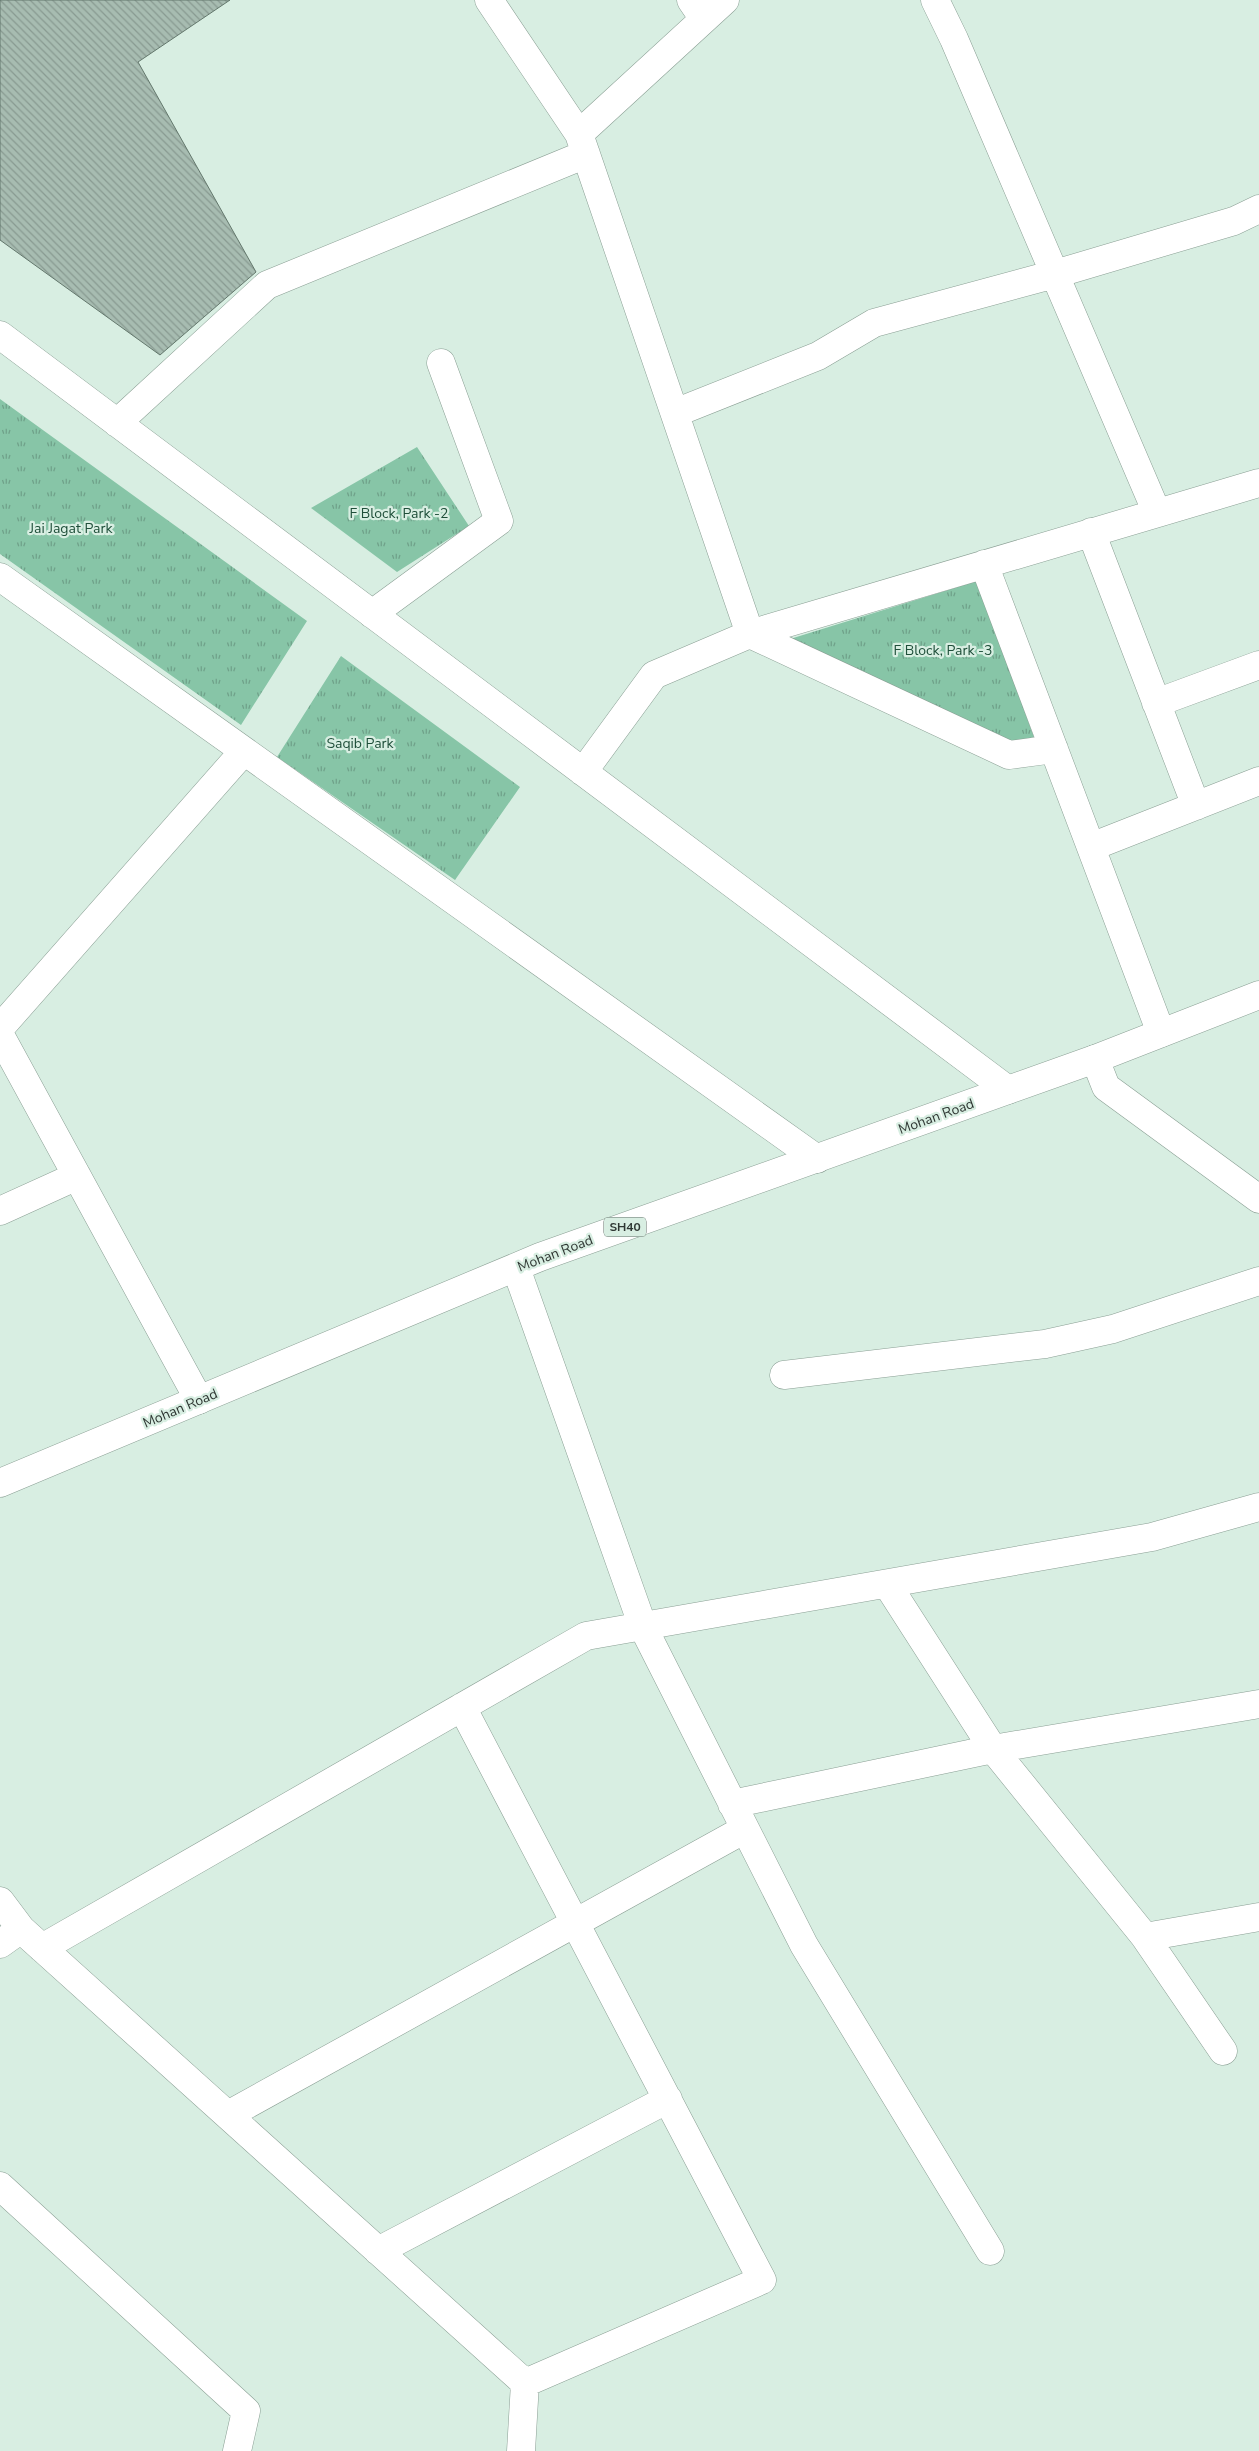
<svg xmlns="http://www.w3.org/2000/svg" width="1259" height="2451" font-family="'Nunito Sans',sans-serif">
	<defs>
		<pattern id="grass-tufts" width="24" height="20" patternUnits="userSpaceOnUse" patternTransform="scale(1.25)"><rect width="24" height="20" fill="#87c5a7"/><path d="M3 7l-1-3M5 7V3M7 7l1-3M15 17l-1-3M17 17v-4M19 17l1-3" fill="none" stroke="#6fa189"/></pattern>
		<pattern id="building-back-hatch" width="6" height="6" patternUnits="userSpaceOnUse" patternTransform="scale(1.25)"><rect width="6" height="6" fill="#a7bcb1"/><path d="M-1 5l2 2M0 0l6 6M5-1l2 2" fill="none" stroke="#889a91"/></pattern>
	</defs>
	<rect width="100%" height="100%" fill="#d8eee2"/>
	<path fill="url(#grass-tufts)" d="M 0,399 L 307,621 L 241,725 L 0,554 Z
		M 417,447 L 469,526 L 397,572 L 311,508 Z
		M 977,581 L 1034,737 L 1013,743 L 790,639 Z
		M 341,656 L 520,787 L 455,880 L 277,757 Z"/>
	<path fill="url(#building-back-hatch)" stroke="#63776c" d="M 0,0 L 230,0 L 138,62 L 256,272 L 160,355 L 0,240 Z"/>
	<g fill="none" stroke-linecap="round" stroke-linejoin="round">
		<defs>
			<path id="minor" d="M 489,0 L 579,134 L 750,634 L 1009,755 L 1054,749
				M 691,0 L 704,19
				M 935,0 L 954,39 L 1157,513
				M 579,134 L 725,0
				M 0,335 L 1008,1090
				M 675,413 L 818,356 L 874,323 L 1055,274 L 1234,221 L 1259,209
				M 117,423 L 267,285 L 586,154
				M 1091,532 L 1196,806
				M 984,564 L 1161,1033
				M 0,577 L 817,1159
				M 372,614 L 499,521 L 441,363
				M 1156,703 L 1259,665
				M 583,772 L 654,675 L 750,634 L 1259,483
				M 1091,847 L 1259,781
				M 0,1028 L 244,751
				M 0,1035 L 199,1400
				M 1095,1059 L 1106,1087 L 1259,1199
				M 0,1211 L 77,1176
				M 516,1268 L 643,1627 L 804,1945 L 990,2251
				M 784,1375 L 1045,1344 L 1113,1329 L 1259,1281
				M 887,1584 L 993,1749 L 1145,1937 L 1223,2051
				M 462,1707 L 762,2280 L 525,2383
				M 732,1804 L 993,1749 L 1259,1704
				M 0,1901 L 21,1929 L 525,2383 L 521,2451
				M 1145,1937 L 1259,1917
				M 0,1944 L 21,1929
				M 42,1948 L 586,1636 L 1152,1537 L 1259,1507
				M 228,2115 L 745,1829
				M 0,2186 L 246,2411 L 237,2451
				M 378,2251 L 668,2099"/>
			<path id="major" d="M 0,1483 L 540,1257 L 1095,1059 L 1259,995"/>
		</defs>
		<use href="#minor" stroke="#8a9f94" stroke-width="29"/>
		<use href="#major" stroke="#8a9f94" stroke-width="29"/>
		<use href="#minor" stroke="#fff" stroke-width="28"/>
		<use href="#major" stroke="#fff" stroke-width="28"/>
	</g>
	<g text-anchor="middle" stroke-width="4.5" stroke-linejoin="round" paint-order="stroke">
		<rect fill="#d8eee2" stroke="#626e68" stroke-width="1" x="604" y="1217.5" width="42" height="19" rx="4"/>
		<g font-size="12" font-weight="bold" fill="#2f3733">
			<text x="625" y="1231">SH40</text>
		</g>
		<g font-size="14" fill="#1f4f3a" stroke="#d8eee2">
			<text x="399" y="518">F Block, Park -2</text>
			<text x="71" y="533">Jai Jagat Park</text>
			<text x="943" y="655">F Block, Park -3</text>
			<text x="360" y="748">Saqib Park</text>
		</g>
		<g font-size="14" fill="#2f3733" stroke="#d8eee2">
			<text transform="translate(936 1116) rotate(-20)" y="5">Mohan Road</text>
			<text transform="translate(555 1253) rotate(-21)" y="5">Mohan Road</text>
			<text transform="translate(180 1408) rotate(-23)" y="5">Mohan Road</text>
		</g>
	</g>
</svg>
